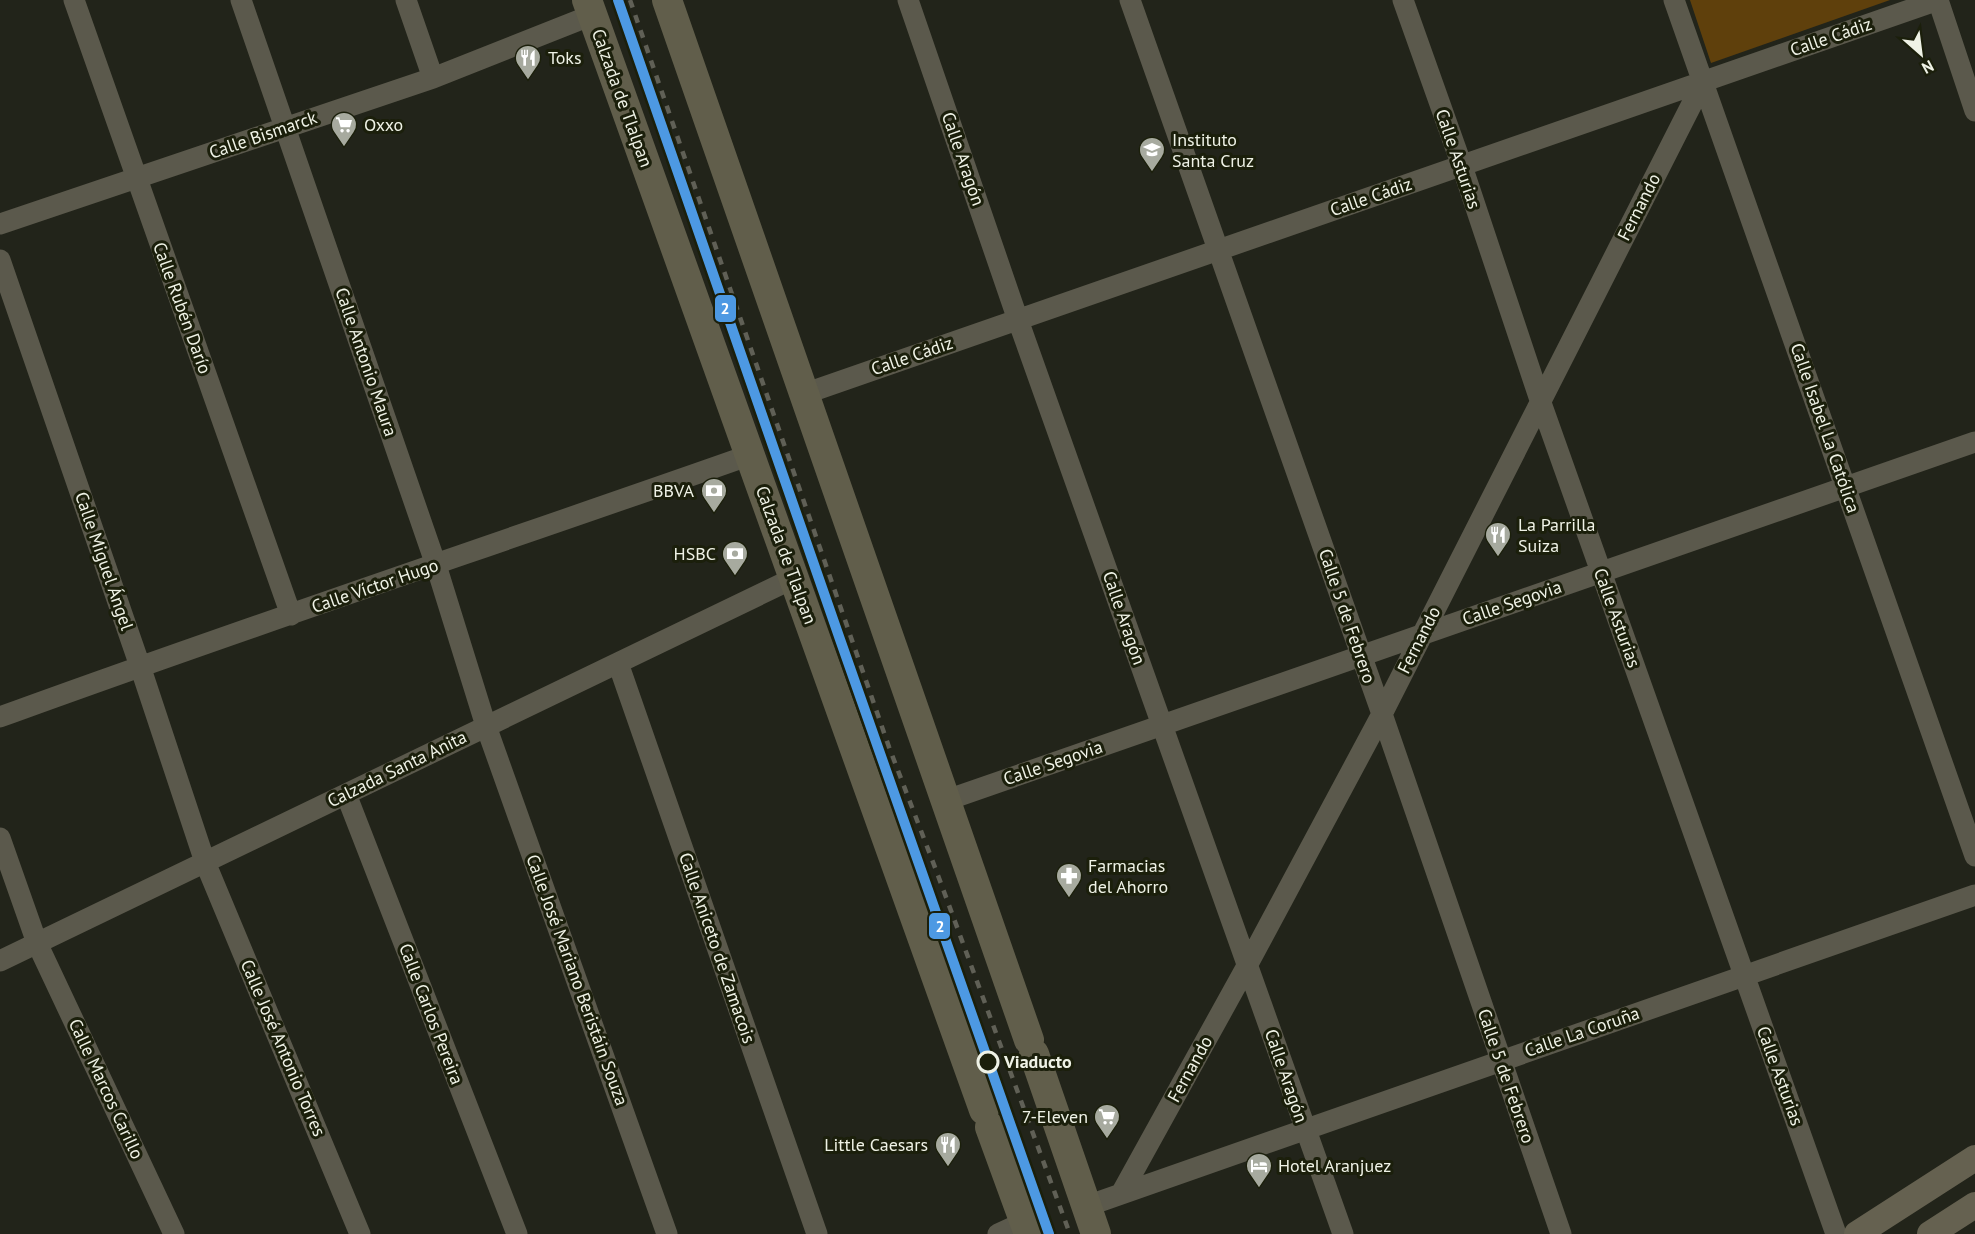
<svg xmlns="http://www.w3.org/2000/svg" width="1975" height="1234" font-family="'PT Sans',sans-serif">
	<rect width="100%" height="100%" fill="#22241a"/>
	<path fill="#5f400c" d="M 1690,0 L 1890,0 L 1711,63 Z"/>
	<g fill="none" stroke-linecap="round" stroke-linejoin="round">
		<path stroke="#5b594c" stroke-width="21" d="M 74,0 L 291,615
			M 241,0 L 436,565 L 486,726 L 667,1234
			M 406,0 L 433,78
			M 908,0 L 1018,320 L 1343,1234
			M 1130,0 L 1382,714 L 1561,1234
			M 1403,0 L 1462,166 L 1540,400 L 1836,1234
			M 1674,0 L 1975,856
			M 1938,0 L 1975,111
			M 0,224 L 433,78 L 592,15
			M 0,260 L 140,666 L 205,862 L 360,1234
			M 804,394 L 1938,0
			M 618,663 L 817,1234
			M 0,717 C 249,626 500,543 750,455
			M 346,794 L 517,1234
			M 947,800 L 1975,442
			M 0,838 L 37,943 L 174,1234
			M 0,961 L 794,578
			M 1122,1192 L 1248,964 L 1382,714 L 1703,82
			M 1087,1206 L 1975,895
			M 998,1234 L 1024,1222"/>
		<path stroke="#656150" stroke-width="26" d="M 1857,1234 L 1975,1158
			M 1930,1234 L 1975,1205"/>
		<path stroke="#615e4b" stroke-width="30" d="M 587,0 L 984,1110
			M 667,0 L 1029,1040
			M 1034,1054 L 1096,1234
			M 990,1127 L 1029,1234"/>
		<path stroke="#606056" stroke-width="4.5" stroke-dasharray="8 8" stroke-linecap="butt" d="M 630,0 L 889,747 L 936,870 L 1070,1234"/>
		<defs>
			<path id="metro-1" d="M 618,0 C 762,411 902,824 1049,1234"/>
		</defs>
		<use href="#metro-1" stroke="#1b1f0b" stroke-width="15"/>
		<use href="#metro-1" stroke="#4d99e3" stroke-width="10"/>
	</g>
	<defs>
		<symbol id="restaurant-pin" viewBox="-11 -11 22 30"><path d="M0 17L-7.5 6A9.5 9.5 0 1 1 7.5 6Z" fill="#a7aa9f" stroke="#1b1f0b"/><path d="M-5-6h1v4h1v-4h1v4h1v-4h1v5L-1.5 .5V6h-2V.5L-5-1ZM5-6V6H3V1.5H1.5Q1.5-4 5-6Z" fill="#fff"/></symbol>
		<symbol id="supermarket-pin" viewBox="-11 -11 22 30"><path d="M0 17L-7.5 6A9.5 9.5 0 1 1 7.5 6Z" fill="#a7aa9f" stroke="#1b1f0b"/><path d="M-6-5.5h2.5l.6 2H6L4.5 2H-2.5L-4.4-4H-6ZM-1.5 3.2a1.3 1.3 0 1 0 .1 0ZM3 3.2a1.3 1.3 0 1 0 .1 0Z" fill="#fff"/></symbol>
		<symbol id="school-pin" viewBox="-11 -11 22 30"><path d="M0 17L-7.5 6A9.5 9.5 0 1 1 7.5 6Z" fill="#a7aa9f" stroke="#1b1f0b"/><path d="M0-5L7-2L0 1L-7-2ZM-4 1L0 2.5L4 1V4Q0 6-4 4Z" fill="#fff"/></symbol>
		<symbol id="bank-pin" viewBox="-11 -11 22 30"><path d="M0 17L-7.5 6A9.5 9.5 0 1 1 7.5 6Z" fill="#a7aa9f" stroke="#1b1f0b"/><path d="M-6-4H6V4H-6ZM0-2.3a2.3 2.3 0 1 0 0 4.6a2.3 2.3 0 1 0 0-4.6Z" fill="#fff"/></symbol>
		<symbol id="pharmacy-pin" viewBox="-11 -11 22 30"><path d="M0 17L-7.5 6A9.5 9.5 0 1 1 7.5 6Z" fill="#a7aa9f" stroke="#1b1f0b"/><path d="M-2-6h4v4h4v4h-4v4h-4v-4h-4v-4h4Z" fill="#fff"/></symbol>
		<symbol id="hotel-pin" viewBox="-11 -11 22 30"><path d="M0 17L-7.5 6A9.5 9.5 0 1 1 7.5 6Z" fill="#a7aa9f" stroke="#1b1f0b"/><path d="M-6-4.5h1.5V1H6V5H4.5V3h-9V5H-6ZM-4 0a1.8 1.8 0 1 1 3.6 0ZM.5 0V-2.5h3Q6-2.5 6 0Z" fill="#fff"/></symbol>
	</defs>
	<g fill-rule="evenodd">
		<use href="#restaurant-pin" x="513" y="43" width="30" height="40"/>
		<use href="#supermarket-pin" x="329" y="110" width="30" height="40"/>
		<use href="#school-pin" x="1137" y="135" width="30" height="40"/>
		<use href="#bank-pin" x="699" y="476" width="30" height="40"/>
		<use href="#restaurant-pin" x="1483" y="520" width="30" height="40"/>
		<use href="#bank-pin" x="720" y="539" width="30" height="40"/>
		<use href="#pharmacy-pin" x="1054" y="861" width="30" height="40"/>
		<use href="#supermarket-pin" x="1092" y="1102" width="30" height="40"/>
		<use href="#restaurant-pin" x="933" y="1130" width="30" height="40"/>
		<use href="#hotel-pin" x="1244" y="1151" width="30" height="40"/>
	</g>
	<circle fill="#1b1f0b" stroke="#eff2e6" stroke-width="3" cx="988" cy="1062" r="10"/>
	<g text-anchor="middle" stroke-width="6" stroke-linejoin="round" paint-order="stroke">
		<g font-size="18" fill="#eff2e6" stroke="#1b1f0b">
			<text transform="translate(1831 37) rotate(-19)" y="6">Calle Cádiz</text>
			<text transform="translate(622 98) rotate(70)" y="6">Calzada de Tlalpan</text>
			<text transform="translate(263 135) rotate(-19)" y="6">Calle Bismarck</text>
			<text transform="translate(963 159) rotate(71)" y="6">Calle Aragón</text>
			<text transform="translate(1458 159) rotate(71)" y="6">Calle Asturias</text>
			<text transform="translate(1371 197) rotate(-19)" y="6">Calle Cádiz</text>
			<text transform="translate(1639 207) rotate(-63)" y="6">Fernando</text>
			<text transform="translate(182 308) rotate(70)" y="6">Calle Rubén Darío</text>
			<text transform="translate(912 356) rotate(-19)" y="6">Calle Cádiz</text>
			<text transform="translate(366 362) rotate(71)" y="6">Calle Antonio Maura</text>
			<text transform="translate(1825 428) rotate(71)" y="6">Calle Isabel La Católica</text>
			<text transform="translate(786 555) rotate(70)" y="6">Calzada de Tlalpan</text>
			<text transform="translate(104 561) rotate(71)" y="6">Calle Miguel Ángel</text>
			<text transform="translate(375 586) rotate(-19)" y="6">Calle Víctor Hugo</text>
			<text transform="translate(1512 603) rotate(-19)" y="6">Calle Segovia</text>
			<text transform="translate(1347 616) rotate(71)" y="6">Calle 5 de Febrero</text>
			<text transform="translate(1124 618) rotate(71)" y="6">Calle Aragón</text>
			<text transform="translate(1617 618) rotate(70)" y="6">Calle Asturias</text>
			<text transform="translate(1419 640) rotate(-63)" y="6">Fernando</text>
			<text transform="translate(1053 763) rotate(-19)" y="6">Calle Segovia</text>
			<text transform="translate(397 769) rotate(-26)" y="6">Calzada Santa Anita</text>
			<text transform="translate(717 948) rotate(71)" y="6">Calle Aniceto de Zamacois</text>
			<text transform="translate(577 980) rotate(70)" y="6">Calle José Mariano Beristáin Souza</text>
			<text transform="translate(431 1014) rotate(69)" y="6">Calle Carlos Pereira</text>
			<text transform="translate(1582 1032) rotate(-19)" y="6">Calle La Coruña</text>
			<text transform="translate(283 1048) rotate(67)" y="6">Calle José Antonio Torres</text>
			<text transform="translate(1190 1069) rotate(-61)" y="6">Fernando</text>
			<text transform="translate(1286 1076) rotate(71)" y="6">Calle Aragón</text>
			<text transform="translate(1506 1076) rotate(71)" y="6">Calle 5 de Febrero</text>
			<text transform="translate(1780 1076) rotate(70)" y="6">Calle Asturias</text>
			<text transform="translate(106 1089) rotate(65)" y="6">Calle Marcos Carillo</text>
		</g>
		<g font-size="18" fill="#eff2e6" stroke="#1b1f0b" text-anchor="start">
			<text x="548" y="64">Toks</text>
			<text x="364" y="131">Oxxo</text>
			<text x="1172" y="146">Instituto<tspan x="1172" dy="21">Santa Cruz</tspan></text>
			<text x="694" y="497" text-anchor="end">BBVA</text>
			<text x="1518" y="531">La Parrilla<tspan x="1518" dy="21">Suiza</tspan></text>
			<text x="716" y="560" text-anchor="end">HSBC</text>
			<text x="1088" y="872">Farmacias<tspan x="1088" dy="21">del Ahorro</tspan></text>
			<text x="1088" y="1123" text-anchor="end">7-Eleven</text>
			<text x="928" y="1151" text-anchor="end">Little Caesars</text>
			<text x="1278" y="1172">Hotel Aranjuez</text>
		</g>
		<g font-size="18" font-weight="bold" fill="#eff2e6" stroke="#1b1f0b" text-anchor="start">
			<text x="1004" y="1068">Viaducto</text>
		</g>
	</g>
	<g stroke="#1b1f0b" stroke-width="2">
		<rect x="714" y="294" width="23" height="29" rx="6" fill="#4d99e3"/>
		<rect x="928" y="912" width="23" height="28" rx="6" fill="#4d99e3"/>
	</g>
	<g font-size="16" text-anchor="middle" font-weight="bold" fill="#fff">
		<text x="725" y="314">2</text>
		<text x="940" y="932">2</text>
	</g>
	<g transform="translate(1921 54) rotate(152)" stroke="#1b1f0b" stroke-width="4.5" paint-order="stroke">
	<path d="M0-4.5L10 22L0 15L-10 22Z" fill="#eff2e6"/>
	<text y="-9" font-size="16" font-weight="bold" text-anchor="middle" fill="#eff2e6">N</text>
	</g>
</svg>
